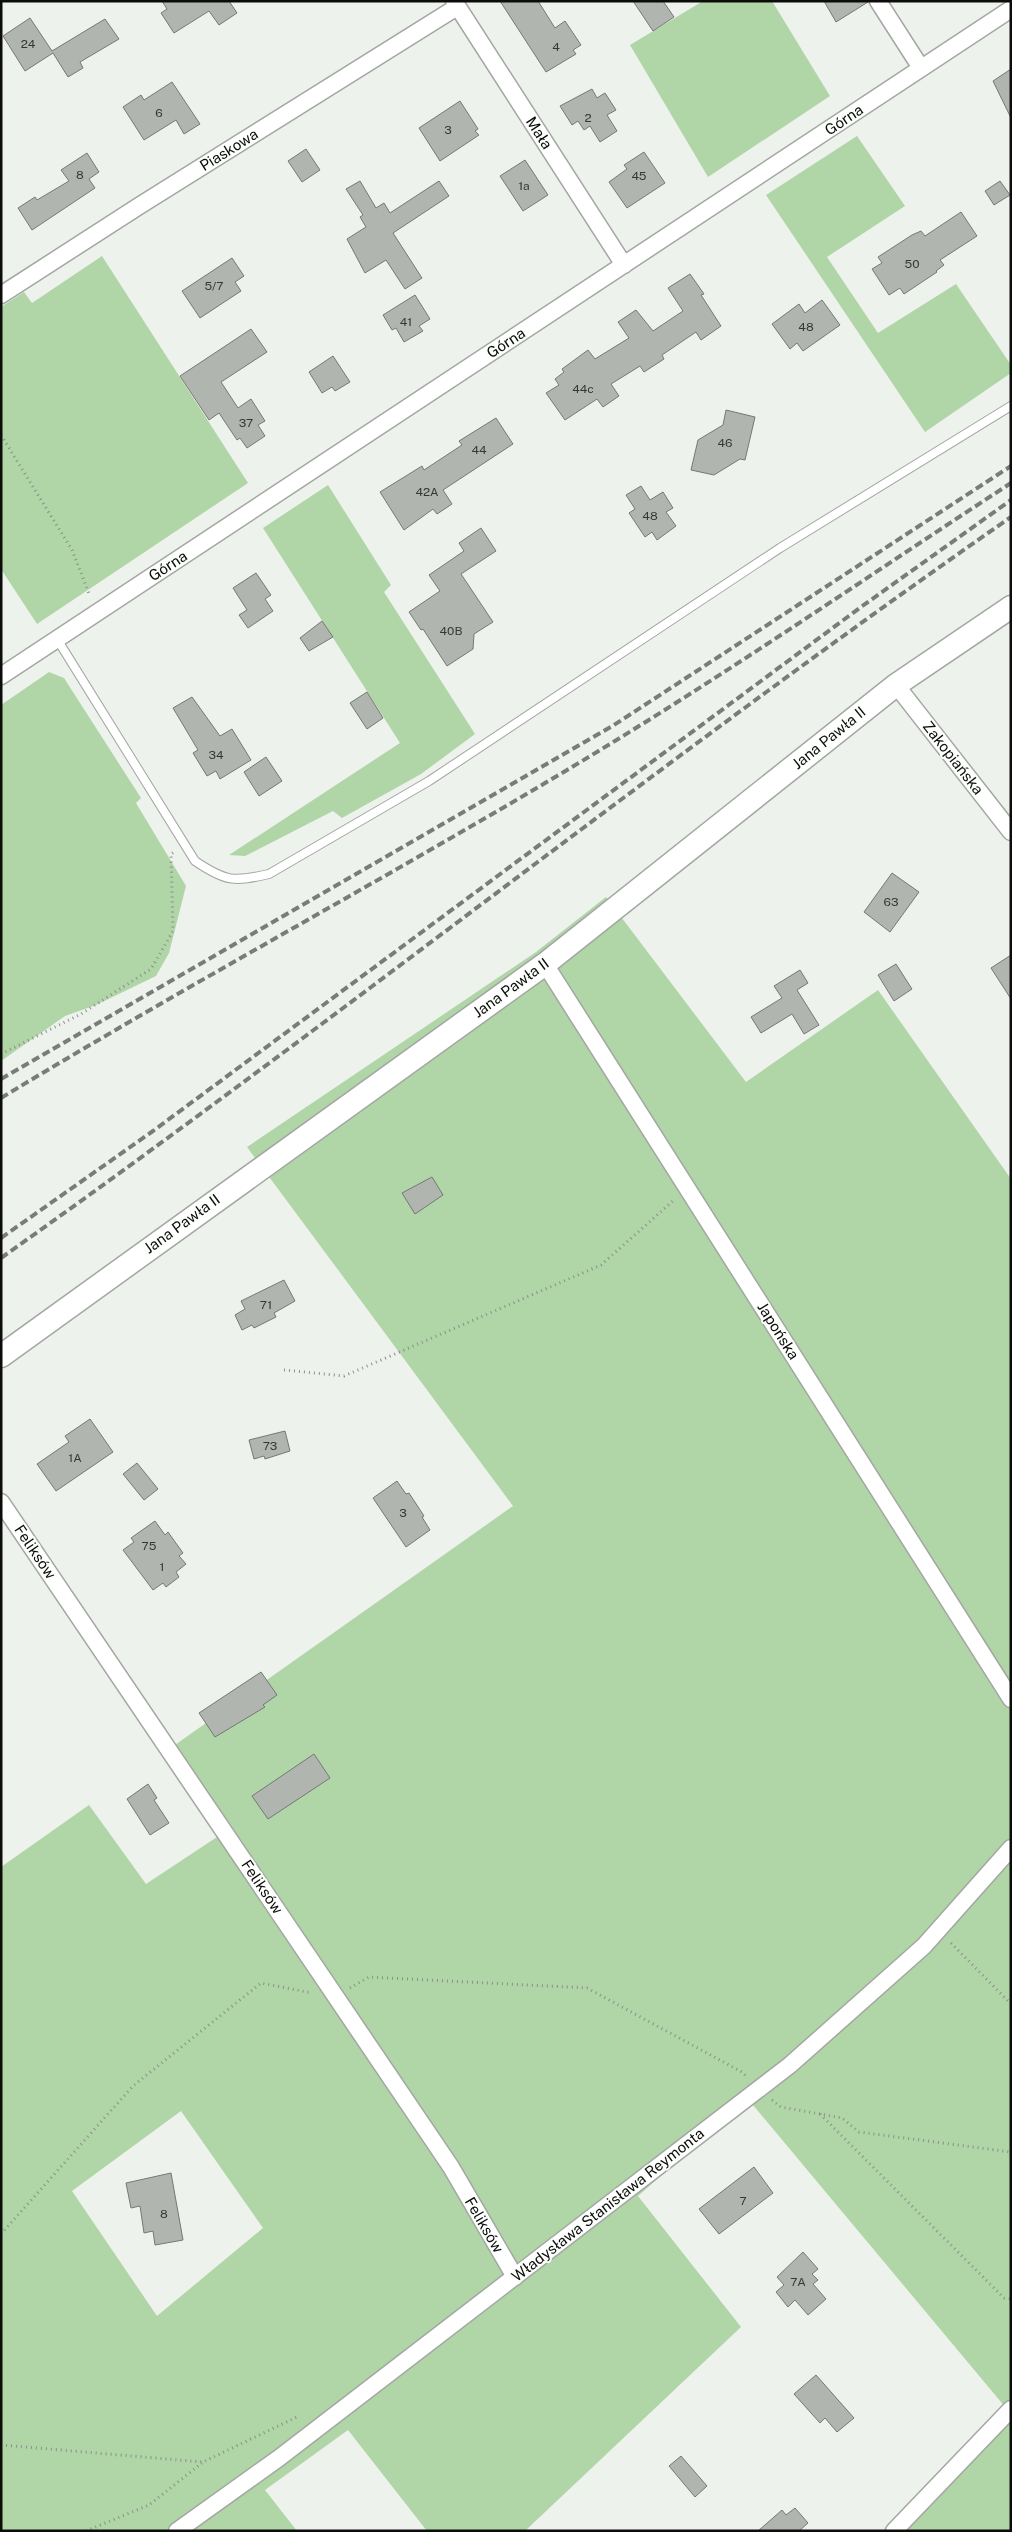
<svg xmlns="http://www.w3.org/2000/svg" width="1012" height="2532" font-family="'Public Sans',sans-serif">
	<rect width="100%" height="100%" fill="#eef2ed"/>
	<path fill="#b0d5a7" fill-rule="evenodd" d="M 703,1 L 772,1 L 830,96 L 708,177 L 630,45 Z
		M 857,136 L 905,206 L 827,257 L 878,333 L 956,284 L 1011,365 L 1011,373 L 925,432 L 766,195 Z
		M 102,256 L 248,483 L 37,624 L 1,569 L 1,307 L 24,292 L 32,303 Z
		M 328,485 L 391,585 L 384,592 L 475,734 L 421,774 L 342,818 L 333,811 L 245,856 L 229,855 L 400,743 L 263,528 Z
		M 49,672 L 64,678 L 141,798 L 136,803 L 186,886 L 169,953 L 156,976 L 96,1005 L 65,1016 L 1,1061 L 1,705 Z
		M 606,897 L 746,1082 L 878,990 L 1011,1179 L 1011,2414 L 748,2099 L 638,2196 L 741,2327 L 525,2531 L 427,2531 L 348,2430 L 265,2490 L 297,2531 L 1,2531 L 1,1867 L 89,1805 L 146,1884 L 220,1835 L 165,1752 L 513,1506 L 247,1147 L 536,952 ZM 181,2111 L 263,2228 L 157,2316 L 72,2191 Z
		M 1011,2420 L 1011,2531 L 906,2531 Z"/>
	<path fill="#b1b5b0" stroke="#757874" d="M 162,1 L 229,1 L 237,13 L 219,25 L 209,11 L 174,33 L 161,13 L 167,9 Z
		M 500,1 L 538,1 L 555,28 L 565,21 L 581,45 L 573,50 L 576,54 L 546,72 Z
		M 633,1 L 663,1 L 674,17 L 653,31 Z
		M 824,1 L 868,1 L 868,2 L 836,22 Z
		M 30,18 L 52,51 L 105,19 L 119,39 L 80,62 L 83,68 L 68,77 L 53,53 L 25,71 L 3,36 Z
		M 1011,69 L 1011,118 L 993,81 Z
		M 172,82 L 200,124 L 184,134 L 176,120 L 144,140 L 123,107 L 141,95 L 144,100 Z
		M 592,89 L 597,98 L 605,93 L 616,110 L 607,115 L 617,131 L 600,142 L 590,126 L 584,130 L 578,121 L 572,125 L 560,106 Z
		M 460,101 L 478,129 L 475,131 L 479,135 L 440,161 L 419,128 Z
		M 306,149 L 320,170 L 302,182 L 288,161 Z
		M 644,152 L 665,183 L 627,208 L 609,182 L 627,169 L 624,165 Z
		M 87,153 L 99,172 L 89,179 L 95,188 L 32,230 L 18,208 L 35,197 L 37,200 L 69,181 L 61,170 Z
		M 525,160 L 548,195 L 523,211 L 500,176 Z
		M 360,181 L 376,208 L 384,203 L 390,213 L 439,181 L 449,196 L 393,233 L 422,278 L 405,289 L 386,260 L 365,273 L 347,239 L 366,227 L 360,217 L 363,215 L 346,189 Z
		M 1000,181 L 1010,195 L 994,205 L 985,191 Z
		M 961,212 L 977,236 L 940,260 L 944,265 L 936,271 L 937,272 L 904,294 L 900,288 L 889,295 L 872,269 L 882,263 L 878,257 L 912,235 L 921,231 L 925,236 Z
		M 232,258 L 244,276 L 235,282 L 241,291 L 200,318 L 182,291 Z
		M 690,274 L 704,294 L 701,295 L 721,326 L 701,340 L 696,332 L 662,355 L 664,359 L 644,372 L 640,366 L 611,384 L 619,396 L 603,407 L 597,399 L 565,420 L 546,393 L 559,385 L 555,379 L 564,372 L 562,369 L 588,350 L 595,359 L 629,338 L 618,322 L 636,310 L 653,331 L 683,311 L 668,288 Z
		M 415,295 L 430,319 L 419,326 L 423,331 L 404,342 L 396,328 L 392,330 L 383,315 Z
		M 822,300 L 840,325 L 803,351 L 797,343 L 790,349 L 772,324 L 799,304 L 805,313 Z
		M 251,329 L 267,352 L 221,382 L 238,408 L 251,399 L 265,421 L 258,425 L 265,436 L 247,448 L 240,438 L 237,440 L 219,413 L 209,420 L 180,376 Z
		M 333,356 L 350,382 L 335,391 L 332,387 L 322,393 L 309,372 Z
		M 726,410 L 755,417 L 745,460 L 740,459 L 714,475 L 691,470 L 698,440 L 723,425 Z
		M 496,418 L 513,444 L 443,490 L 452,504 L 437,514 L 433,509 L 404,530 L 380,492 L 422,466 L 424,470 L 462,445 L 459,441 Z
		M 641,486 L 650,500 L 663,492 L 673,508 L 666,512 L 676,526 L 657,540 L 652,532 L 645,537 L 629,513 L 635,509 L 626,495 Z
		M 481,528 L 496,551 L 461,574 L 493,622 L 474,634 L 473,649 L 447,666 L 423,629 L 421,630 L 409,612 L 440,591 L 429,575 L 464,551 L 459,543 Z
		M 256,573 L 271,595 L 265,599 L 273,611 L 248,628 L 239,615 L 247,610 L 233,588 Z
		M 322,621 L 333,637 L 309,651 L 300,638 Z
		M 367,692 L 383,718 L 367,729 L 350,703 Z
		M 192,697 L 220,736 L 232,729 L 251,760 L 220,779 L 216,771 L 207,776 L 193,753 L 198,750 L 173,708 Z
		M 266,757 L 282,781 L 259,796 L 244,772 Z
		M 892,873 L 919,892 L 890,932 L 864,912 Z
		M 1011,955 L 1011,999 L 991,968 Z
		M 896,964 L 912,989 L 894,1001 L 878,975 Z
		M 800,970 L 808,983 L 797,990 L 819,1025 L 804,1034 L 792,1014 L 761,1033 L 751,1017 L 782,998 L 774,986 Z
		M 432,1177 L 443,1195 L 415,1214 L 402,1193 Z
		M 284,1280 L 295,1301 L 274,1313 L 276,1317 L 254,1328 L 252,1325 L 242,1330 L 235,1315 L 245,1309 L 241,1301 Z
		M 90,1419 L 113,1452 L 56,1491 L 37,1464 L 69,1442 L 65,1436 Z
		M 285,1431 L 290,1451 L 265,1459 L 264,1456 L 254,1459 L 249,1440 Z
		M 137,1463 L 158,1489 L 144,1500 L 123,1474 Z
		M 397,1481 L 406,1494 L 409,1493 L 424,1516 L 422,1517 L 430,1530 L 406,1547 L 373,1498 Z
		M 155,1521 L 165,1535 L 168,1532 L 183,1553 L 179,1556 L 186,1564 L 176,1572 L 179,1577 L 166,1587 L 163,1583 L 153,1590 L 123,1550 L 134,1542 L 131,1538 Z
		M 261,1672 L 277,1695 L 263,1705 L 265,1707 L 215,1737 L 199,1713 Z
		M 314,1754 L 330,1778 L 268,1819 L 252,1796 Z
		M 148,1784 L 157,1798 L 154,1800 L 169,1823 L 150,1835 L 127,1799 Z
		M 754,2167 L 773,2193 L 719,2234 L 699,2209 Z
		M 171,2173 L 183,2240 L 155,2245 L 153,2231 L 144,2233 L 140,2206 L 131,2208 L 126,2183 Z
		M 803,2252 L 818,2269 L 812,2274 L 818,2280 L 813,2284 L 826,2299 L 808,2315 L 795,2300 L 788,2307 L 776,2292 L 784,2285 L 777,2277 Z
		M 816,2375 L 854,2418 L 837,2432 L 825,2418 L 820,2423 L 794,2394 Z
		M 681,2456 L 707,2486 L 695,2497 L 669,2466 Z
		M 795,2508 L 808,2523 L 799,2531 L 758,2531 L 782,2510 L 786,2515 Z"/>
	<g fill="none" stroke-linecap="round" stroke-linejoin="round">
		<defs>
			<path id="lane" d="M 57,639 L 195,861 C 226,882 234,882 269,874 L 429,781 L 780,548 L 1011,406"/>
			<path id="street" d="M 454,1 L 624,265
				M 878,1 L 921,68
				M 1,295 L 139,206 L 457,7
				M 1,676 L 1011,9
				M 896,685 L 1011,832
				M 545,964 L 1011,1699
				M 1,1502 L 451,2167 L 515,2277
				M 177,2531 L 279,2458 L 790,2065 L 924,1946 L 1011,1848
				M 894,2531 L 1011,2409"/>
			<path id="secondary" d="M 1,1356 L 545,964 L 896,685 L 1011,607"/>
		</defs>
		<use href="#lane" stroke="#a3a7a2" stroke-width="10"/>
		<use href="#street" stroke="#a3a7a2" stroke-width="19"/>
		<use href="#secondary" stroke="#a3a7a2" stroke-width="25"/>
		<path stroke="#8c8f8b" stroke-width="3" stroke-dasharray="1 4" stroke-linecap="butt" d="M 1,435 L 72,550 L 90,596
			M 1,1054 L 81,1014 L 151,969 L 173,931 L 171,854 L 174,852
			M 284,1370 L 344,1376 L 601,1265 L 674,1200
			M 951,1943 L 1011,2004
			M 350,1988 L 369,1977 L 587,1988 L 742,2072 L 747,2077
			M 772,2100 L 781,2107 L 842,2118 L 859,2132 L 1011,2152
			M 820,2114 L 1004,2298 L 1011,2299
			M 1,2234 L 133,2086 L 261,1983 L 312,1993
			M 1,2445 L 203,2462 L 299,2416
			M 86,2531 L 149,2505 L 202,2463"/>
		<use href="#lane" stroke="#fff" stroke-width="8"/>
		<use href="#street" stroke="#fff" stroke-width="16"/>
		<use href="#secondary" stroke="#fff" stroke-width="22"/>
		<path stroke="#7a7c79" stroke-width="4" stroke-dasharray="8 4" stroke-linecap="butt" d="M 1,1079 L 614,725 L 1011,466
			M 1,1098 C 189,984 383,880 572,767 C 721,678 865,578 1011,483
			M 1,1238 L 153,1131 L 861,607 L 1011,500
			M 1,1258 C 342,1017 668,755 1011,517"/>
	</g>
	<g text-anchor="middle" stroke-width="4" stroke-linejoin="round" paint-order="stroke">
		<g font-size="12" fill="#353734">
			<text x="28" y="48">24</text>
			<text x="556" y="51">4</text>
			<text x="159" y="117">6</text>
			<text x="588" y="122">2</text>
			<text x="448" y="134">3</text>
			<text x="80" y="179">8</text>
			<text x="639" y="180">45</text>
			<text x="524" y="190">1a</text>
			<text x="912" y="268">50</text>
			<text x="214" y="290">5/7</text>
			<text x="406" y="326">41</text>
			<text x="806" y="331">48</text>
			<text x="583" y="393">44c</text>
			<text x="246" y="427">37</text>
			<text x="725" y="447">46</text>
			<text x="479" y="454">44</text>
			<text x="427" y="496">42A</text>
			<text x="650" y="520">48</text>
			<text x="451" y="635">40B</text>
			<text x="216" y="759">34</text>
			<text x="891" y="906">63</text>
			<text x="266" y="1309">71</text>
			<text x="270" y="1450">73</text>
			<text x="75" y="1462">1A</text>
			<text x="403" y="1517">3</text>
			<text x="149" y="1550">75</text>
			<text x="162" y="1571">1</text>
			<text x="743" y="2205">7</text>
			<text x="164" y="2218">8</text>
			<text x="798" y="2286">7A</text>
		</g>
		<g font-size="15" fill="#0c0d0b" stroke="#fcfffc">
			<text transform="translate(844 120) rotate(-34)" y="5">Górna</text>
			<text transform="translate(539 133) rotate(57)" y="5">Mała</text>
			<text transform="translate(229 150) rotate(-32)" y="5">Piaskowa</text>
			<text transform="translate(506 343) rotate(-33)" y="5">Górna</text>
			<text transform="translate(168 566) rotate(-33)" y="5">Górna</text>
			<text transform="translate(829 738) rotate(-39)" y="5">Jana Pawła II</text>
			<text transform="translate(953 758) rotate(52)" y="5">Zakopiańska</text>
			<text transform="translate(511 988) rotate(-36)" y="5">Jana Pawła II</text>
			<text transform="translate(182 1224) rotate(-36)" y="5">Jana Pawła II</text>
			<text transform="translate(778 1331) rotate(58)" y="5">Japońska</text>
			<text transform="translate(35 1552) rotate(56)" y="5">Feliksów</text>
			<text transform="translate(262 1887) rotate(56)" y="5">Feliksów</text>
			<text transform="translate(608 2205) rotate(-38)" y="5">Władysława Stanisława Reymonta</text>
			<text transform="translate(484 2225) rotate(60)" y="5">Feliksów</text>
		</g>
	</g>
	<rect width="1012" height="2532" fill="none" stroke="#0c0d0b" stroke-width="5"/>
</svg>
